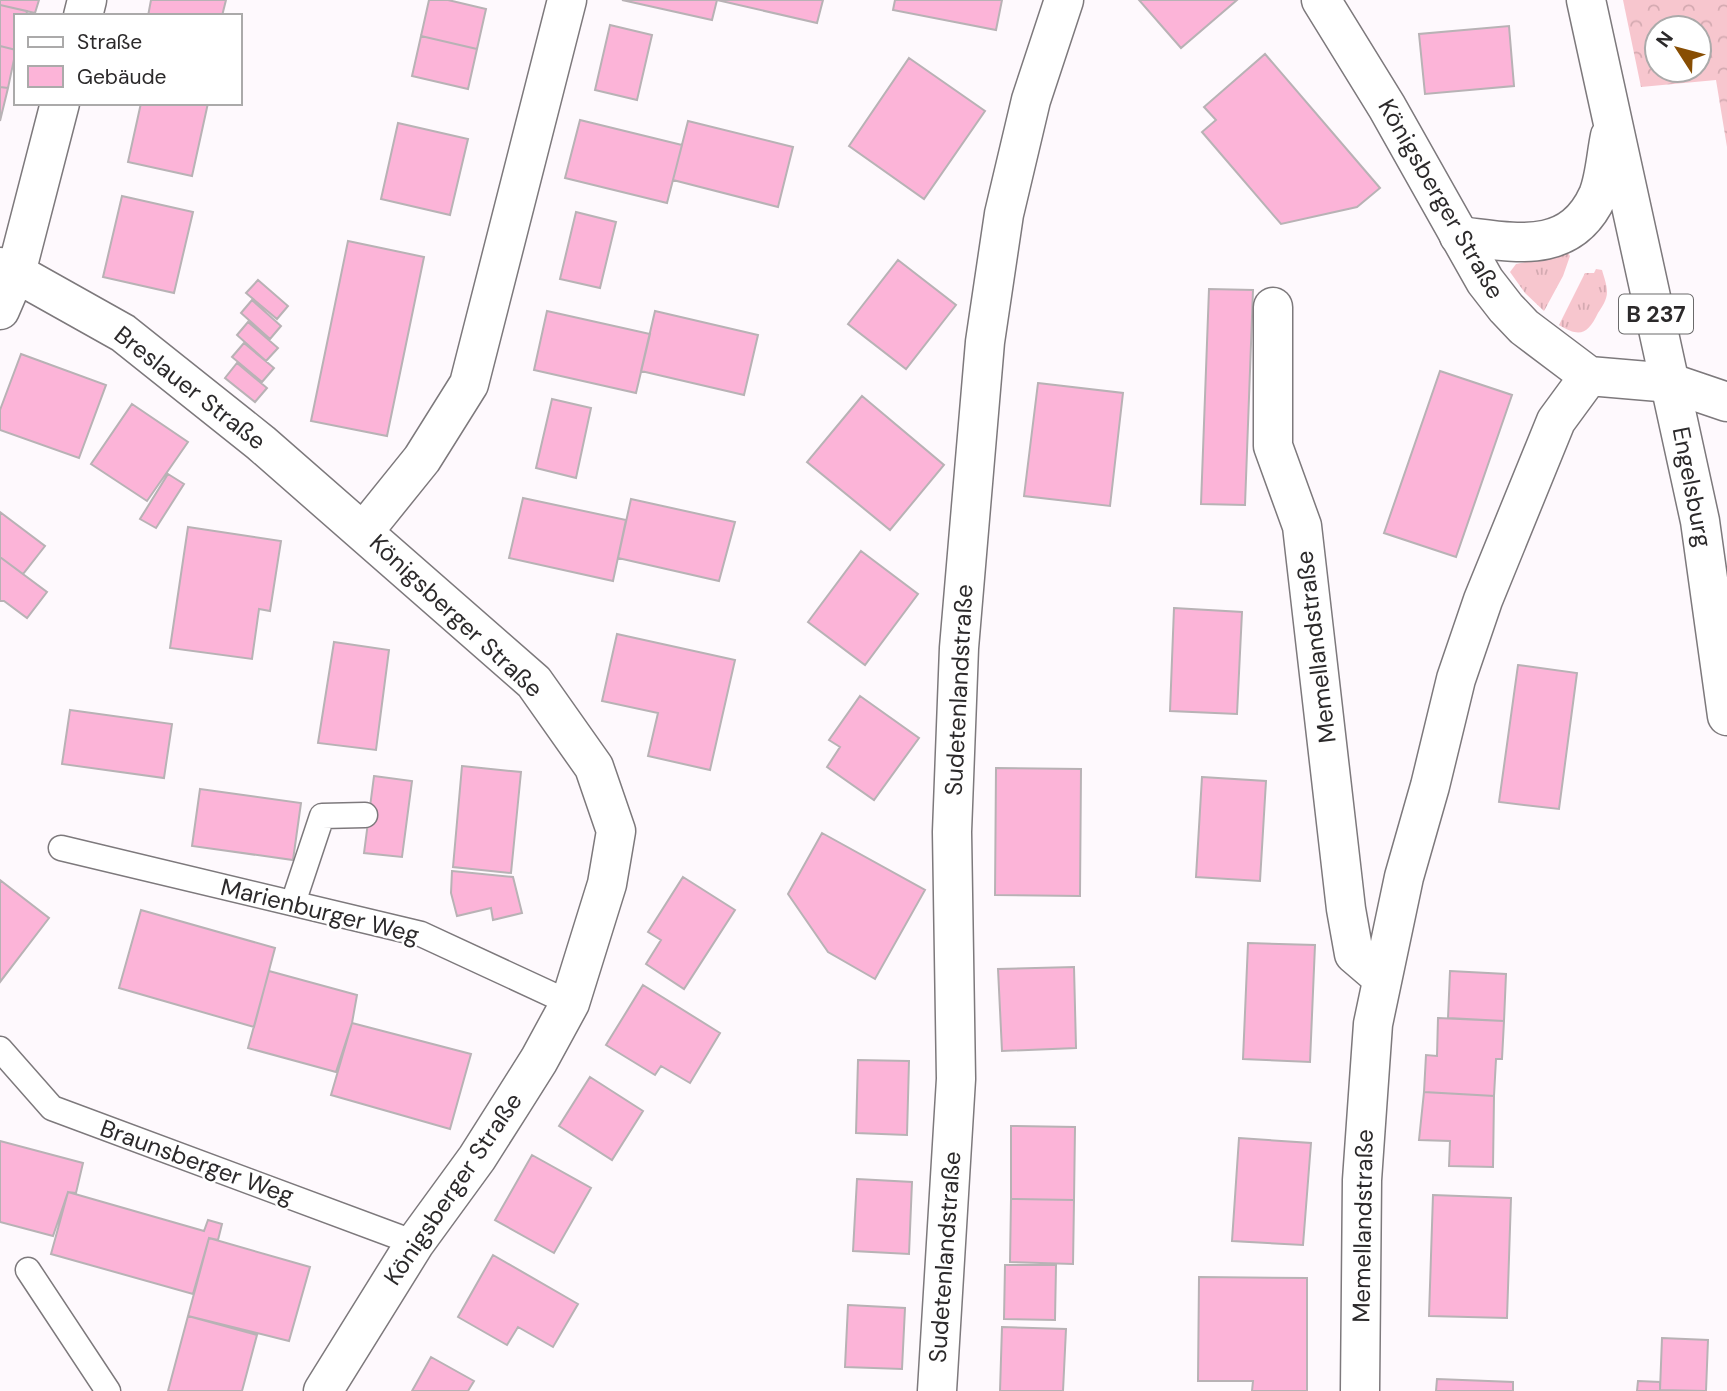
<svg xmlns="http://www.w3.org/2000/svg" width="1727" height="1391" font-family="'DM Sans',sans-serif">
	<defs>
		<pattern id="grass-tufts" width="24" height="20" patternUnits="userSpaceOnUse" patternTransform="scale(1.75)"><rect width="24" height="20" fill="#f7c6ce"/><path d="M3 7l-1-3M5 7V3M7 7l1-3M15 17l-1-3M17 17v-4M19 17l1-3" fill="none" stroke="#d4aab1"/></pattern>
		<pattern id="forest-crowns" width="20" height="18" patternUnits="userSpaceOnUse" patternTransform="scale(1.75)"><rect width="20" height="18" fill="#f7c6ce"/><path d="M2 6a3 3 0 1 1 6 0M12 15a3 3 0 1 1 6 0" fill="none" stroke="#d4aab1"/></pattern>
	</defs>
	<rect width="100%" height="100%" fill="#fef9fd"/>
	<path fill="url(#grass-tufts)" d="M 1568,253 L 1570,256 L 1563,276 L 1544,311 L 1525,293 L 1510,272 L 1516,264 Z
		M 1596,269 L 1602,270 C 1604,277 1607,285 1607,292 C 1607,300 1602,307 1598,313 C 1588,334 1580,338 1559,325 L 1585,273 L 1594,273 Z"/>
	<path fill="url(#forest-crowns)" fill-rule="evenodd" d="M 1623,0 L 1727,0 L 1727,147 L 1716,80 L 1641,87 ZM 1657,28 L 1699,28 L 1699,70 L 1657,70 Z"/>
	<path fill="#fcb4d8" stroke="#b8b2b5" stroke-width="2" d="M 0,0 L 39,0 L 35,13 L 0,5 Z
		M 151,0 L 226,0 L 222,16 L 148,16 Z
		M 429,0 L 448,0 L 486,9 L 477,49 L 421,36 Z
		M 622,0 L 717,0 L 712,20 Z
		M 717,0 L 823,0 L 817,23 Z
		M 895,0 L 1002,0 L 996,30 L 893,10 Z
		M 1139,0 L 1237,0 L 1181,48 Z
		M 0,5 L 27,11 L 26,16 L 16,16 L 16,50 L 0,46 Z
		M 610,25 L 652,35 L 637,100 L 595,90 Z
		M 1509,26 L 1514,86 L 1425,94 L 1419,34 Z
		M 421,36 L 477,49 L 468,89 L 412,76 Z
		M 0,46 L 16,50 L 8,88 L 0,87 Z
		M 1265,54 L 1380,188 L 1357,207 L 1281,224 L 1202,132 L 1216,120 L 1204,107 Z
		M 909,58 L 985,111 L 924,199 L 849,146 Z
		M 0,87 L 8,88 L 0,121 Z
		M 141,103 L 208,103 L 192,176 L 128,162 Z
		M 580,120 L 682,145 L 667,203 L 565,178 Z
		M 688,121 L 793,147 L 778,207 L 673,180 Z
		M 398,123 L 468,139 L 450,215 L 381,199 Z
		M 122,196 L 193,212 L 174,293 L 103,277 Z
		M 576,212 L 616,222 L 600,288 L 560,279 Z
		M 348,241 L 424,257 L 387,436 L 311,421 Z
		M 898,260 L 956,305 L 906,369 L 848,324 Z
		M 258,280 L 288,306 L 277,319 L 246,293 Z
		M 1209,289 L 1253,290 L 1245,505 L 1201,504 Z
		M 252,300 L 281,326 L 270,339 L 241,313 Z
		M 547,311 L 650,334 L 636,393 L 534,370 Z
		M 655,311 L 758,335 L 744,395 L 641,371 Z
		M 248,322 L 278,348 L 266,361 L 237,335 Z
		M 244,343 L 274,368 L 262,382 L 232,357 Z
		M 21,354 L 106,385 L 79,458 L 0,430 L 0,410 Z
		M 237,363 L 267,388 L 255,402 L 225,378 Z
		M 1440,371 L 1512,395 L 1456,557 L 1384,533 Z
		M 1038,383 L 1123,393 L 1110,506 L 1024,496 Z
		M 862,396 L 944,465 L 890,530 L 807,462 Z
		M 552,399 L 591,408 L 576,478 L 536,468 Z
		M 132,404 L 188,442 L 147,501 L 91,464 Z
		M 168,474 L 184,484 L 156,528 L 140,519 Z
		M 523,498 L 626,520 L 613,581 L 509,558 Z
		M 631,499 L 735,522 L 719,581 L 618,558 Z
		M 0,512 L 45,546 L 23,574 L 0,557 Z
		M 188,527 L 281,541 L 270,611 L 259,609 L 252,659 L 170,648 Z
		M 861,551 L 918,594 L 865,665 L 808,622 Z
		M 0,557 L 47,592 L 27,618 L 4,601 L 0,601 Z
		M 1174,608 L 1242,612 L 1237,714 L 1170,711 Z
		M 617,634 L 735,660 L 710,770 L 648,756 L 658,713 L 602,701 Z
		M 334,642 L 389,650 L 376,750 L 318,743 Z
		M 1518,665 L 1577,673 L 1559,809 L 1499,802 Z
		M 860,696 L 919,738 L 874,800 L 827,767 L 840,747 L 829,740 Z
		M 70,710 L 172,724 L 164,778 L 62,764 Z
		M 462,766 L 521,772 L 511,873 L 453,867 Z
		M 996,768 L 1081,769 L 1080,896 L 995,895 Z
		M 374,776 L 412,781 L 402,857 L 364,853 Z
		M 1202,777 L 1266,781 L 1260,881 L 1196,877 Z
		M 200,789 L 301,803 L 293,860 L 192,846 Z
		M 822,833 L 925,890 L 875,979 L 828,952 L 788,894 Z
		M 452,871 L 513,877 L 522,913 L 493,920 L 491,908 L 457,916 L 451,893 Z
		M 683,877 L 735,910 L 684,989 L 646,964 L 661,940 L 648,932 Z
		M 0,880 L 49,918 L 0,982 Z
		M 141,910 L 275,948 L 254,1027 L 119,988 Z
		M 1248,943 L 1315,945 L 1310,1062 L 1243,1059 Z
		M 1074,967 L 1076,1048 L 1002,1051 L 998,969 Z
		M 269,971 L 357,995 L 352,1023 L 336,1072 L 248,1048 Z
		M 1450,971 L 1506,974 L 1504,1021 L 1448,1018 Z
		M 643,985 L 720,1033 L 690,1083 L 661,1066 L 655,1075 L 606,1045 Z
		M 1438,1018 L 1504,1021 L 1502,1059 L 1496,1059 L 1494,1096 L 1424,1092 L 1426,1055 L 1437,1056 Z
		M 352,1023 L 471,1054 L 450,1129 L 331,1095 Z
		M 858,1060 L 909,1061 L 907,1135 L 856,1133 Z
		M 590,1077 L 643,1111 L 612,1160 L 559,1126 Z
		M 1424,1092 L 1494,1096 L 1493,1167 L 1449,1166 L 1450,1141 L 1419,1140 Z
		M 1011,1126 L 1075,1127 L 1074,1200 L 1011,1199 Z
		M 1239,1138 L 1311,1143 L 1303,1245 L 1232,1241 Z
		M 0,1141 L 83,1163 L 76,1193 L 68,1192 L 53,1236 L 0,1222 Z
		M 532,1155 L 591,1188 L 554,1253 L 495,1220 Z
		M 857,1179 L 912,1182 L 909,1254 L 853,1251 Z
		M 68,1192 L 204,1231 L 208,1220 L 222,1224 L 218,1240 L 209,1238 L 193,1294 L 51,1254 Z
		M 1433,1195 L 1511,1198 L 1507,1318 L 1429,1316 Z
		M 1011,1199 L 1074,1200 L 1073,1264 L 1010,1262 Z
		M 209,1238 L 310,1267 L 289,1341 L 188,1316 Z
		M 493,1255 L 578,1304 L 553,1347 L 518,1327 L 507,1345 L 458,1317 Z
		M 1005,1265 L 1056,1265 L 1055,1320 L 1004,1319 Z
		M 1199,1277 L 1307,1278 L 1307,1391 L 1252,1391 L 1253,1381 L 1198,1381 Z
		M 848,1305 L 905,1308 L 902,1369 L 845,1367 Z
		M 188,1316 L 257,1335 L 242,1391 L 168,1391 Z
		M 1002,1327 L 1066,1329 L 1063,1391 L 1000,1391 Z
		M 1662,1338 L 1708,1340 L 1706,1391 L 1660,1390 Z
		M 431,1357 L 474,1381 L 468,1391 L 412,1391 Z
		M 1437,1379 L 1513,1382 L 1513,1391 L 1436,1391 Z
		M 1638,1381 L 1660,1382 L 1660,1390 L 1671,1391 L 1637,1391 Z"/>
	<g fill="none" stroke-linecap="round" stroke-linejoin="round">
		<defs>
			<path id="service" d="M 61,848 L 421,934 L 570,1003
				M 293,903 L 322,816 L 365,815
				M 0,1049 L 52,1108 L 415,1243
				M 28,1270 L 108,1391"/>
			<path id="minor" d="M 1321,0 L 1387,107 L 1485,281 L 1506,308 L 1524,327 L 1589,376 L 1671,383 L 1727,402
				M 83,16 L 87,0
				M 0,267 L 16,273 L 123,333 L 261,443 L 534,682 L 594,767 L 616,831 L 607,884 L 570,1003 L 539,1060 L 510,1106 L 477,1158 L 415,1243 L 323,1391
				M 1273,307 L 1273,446 L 1302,526 L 1346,909 L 1354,954 L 1382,978
				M 0,310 L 16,273 L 60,103
				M 364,531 L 422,459 L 469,384 L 567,0
				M 937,1391 L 956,1079 L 952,832 L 959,648 L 985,342 L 1004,214 L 1031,100 L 1064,0
				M 1360,1391 L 1362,1180 L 1373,1024 L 1404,877 L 1430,786 L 1456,679 L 1483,600 L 1556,421 L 1589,376"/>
			<path id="primary" d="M 1586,0 L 1700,521 L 1727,716
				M 1459,236 C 1513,242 1570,257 1598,195 C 1605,178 1606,155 1610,136"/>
		</defs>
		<use href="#service" stroke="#7d797c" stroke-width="27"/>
		<use href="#minor" stroke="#7d797c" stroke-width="41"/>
		<use href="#primary" stroke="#7d797c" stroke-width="41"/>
		<use href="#service" stroke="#fff" stroke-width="24"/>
		<use href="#minor" stroke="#fff" stroke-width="38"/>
		<use href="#primary" stroke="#fff" stroke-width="38"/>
	</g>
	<g text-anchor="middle" stroke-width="5" stroke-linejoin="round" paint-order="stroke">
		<rect fill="#fff" stroke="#6b6a6b" stroke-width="2" x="1619" y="294.5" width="74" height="39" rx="5"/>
		<g font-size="23" font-weight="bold" fill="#2c2a2b">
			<text x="1656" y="322">B 237</text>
		</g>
		<g font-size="24" fill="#2c2a2b" stroke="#fff">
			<text transform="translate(1441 199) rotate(60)" y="8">Königsberger Straße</text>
			<text transform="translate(190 388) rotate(38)" y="8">Breslauer Straße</text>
			<text transform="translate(1692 487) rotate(79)" y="8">Engelsburg</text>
			<text transform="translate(456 616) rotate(43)" y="8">Königsberger Straße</text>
			<text transform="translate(1316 647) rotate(-97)" y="8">Memellandstraße</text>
			<text transform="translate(959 690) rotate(-87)" y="8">Sudetenlandstraße</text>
			<text transform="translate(320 911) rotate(14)" y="8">Marienburger Weg</text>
			<text transform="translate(197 1162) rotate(20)" y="8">Braunsberger Weg</text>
			<text transform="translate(453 1189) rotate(-56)" y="8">Königsberger Straße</text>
			<text transform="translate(1363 1226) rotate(-89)" y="8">Memellandstraße</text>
			<text transform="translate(945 1257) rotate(-86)" y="8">Sudetenlandstraße</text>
		</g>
	</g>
	<rect x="14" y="14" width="228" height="91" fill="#ffffff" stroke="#abaaaa" stroke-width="2"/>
	<rect x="28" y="37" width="35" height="10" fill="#ffffff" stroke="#abaaaa" stroke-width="2"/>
	<text x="77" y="49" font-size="21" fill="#2c2a2b">Straße</text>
	<rect x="28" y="66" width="35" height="21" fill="#fcb4d8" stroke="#abaaaa" stroke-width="2"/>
	<text x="77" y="84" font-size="21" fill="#2c2a2b">Gebäude</text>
	<g transform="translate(1678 49) rotate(306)"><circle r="33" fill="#ffffff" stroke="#abaaaa" stroke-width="2"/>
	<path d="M0-5L12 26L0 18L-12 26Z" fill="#884e03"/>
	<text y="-10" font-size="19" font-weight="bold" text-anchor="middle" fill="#2c2a2b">N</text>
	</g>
</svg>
